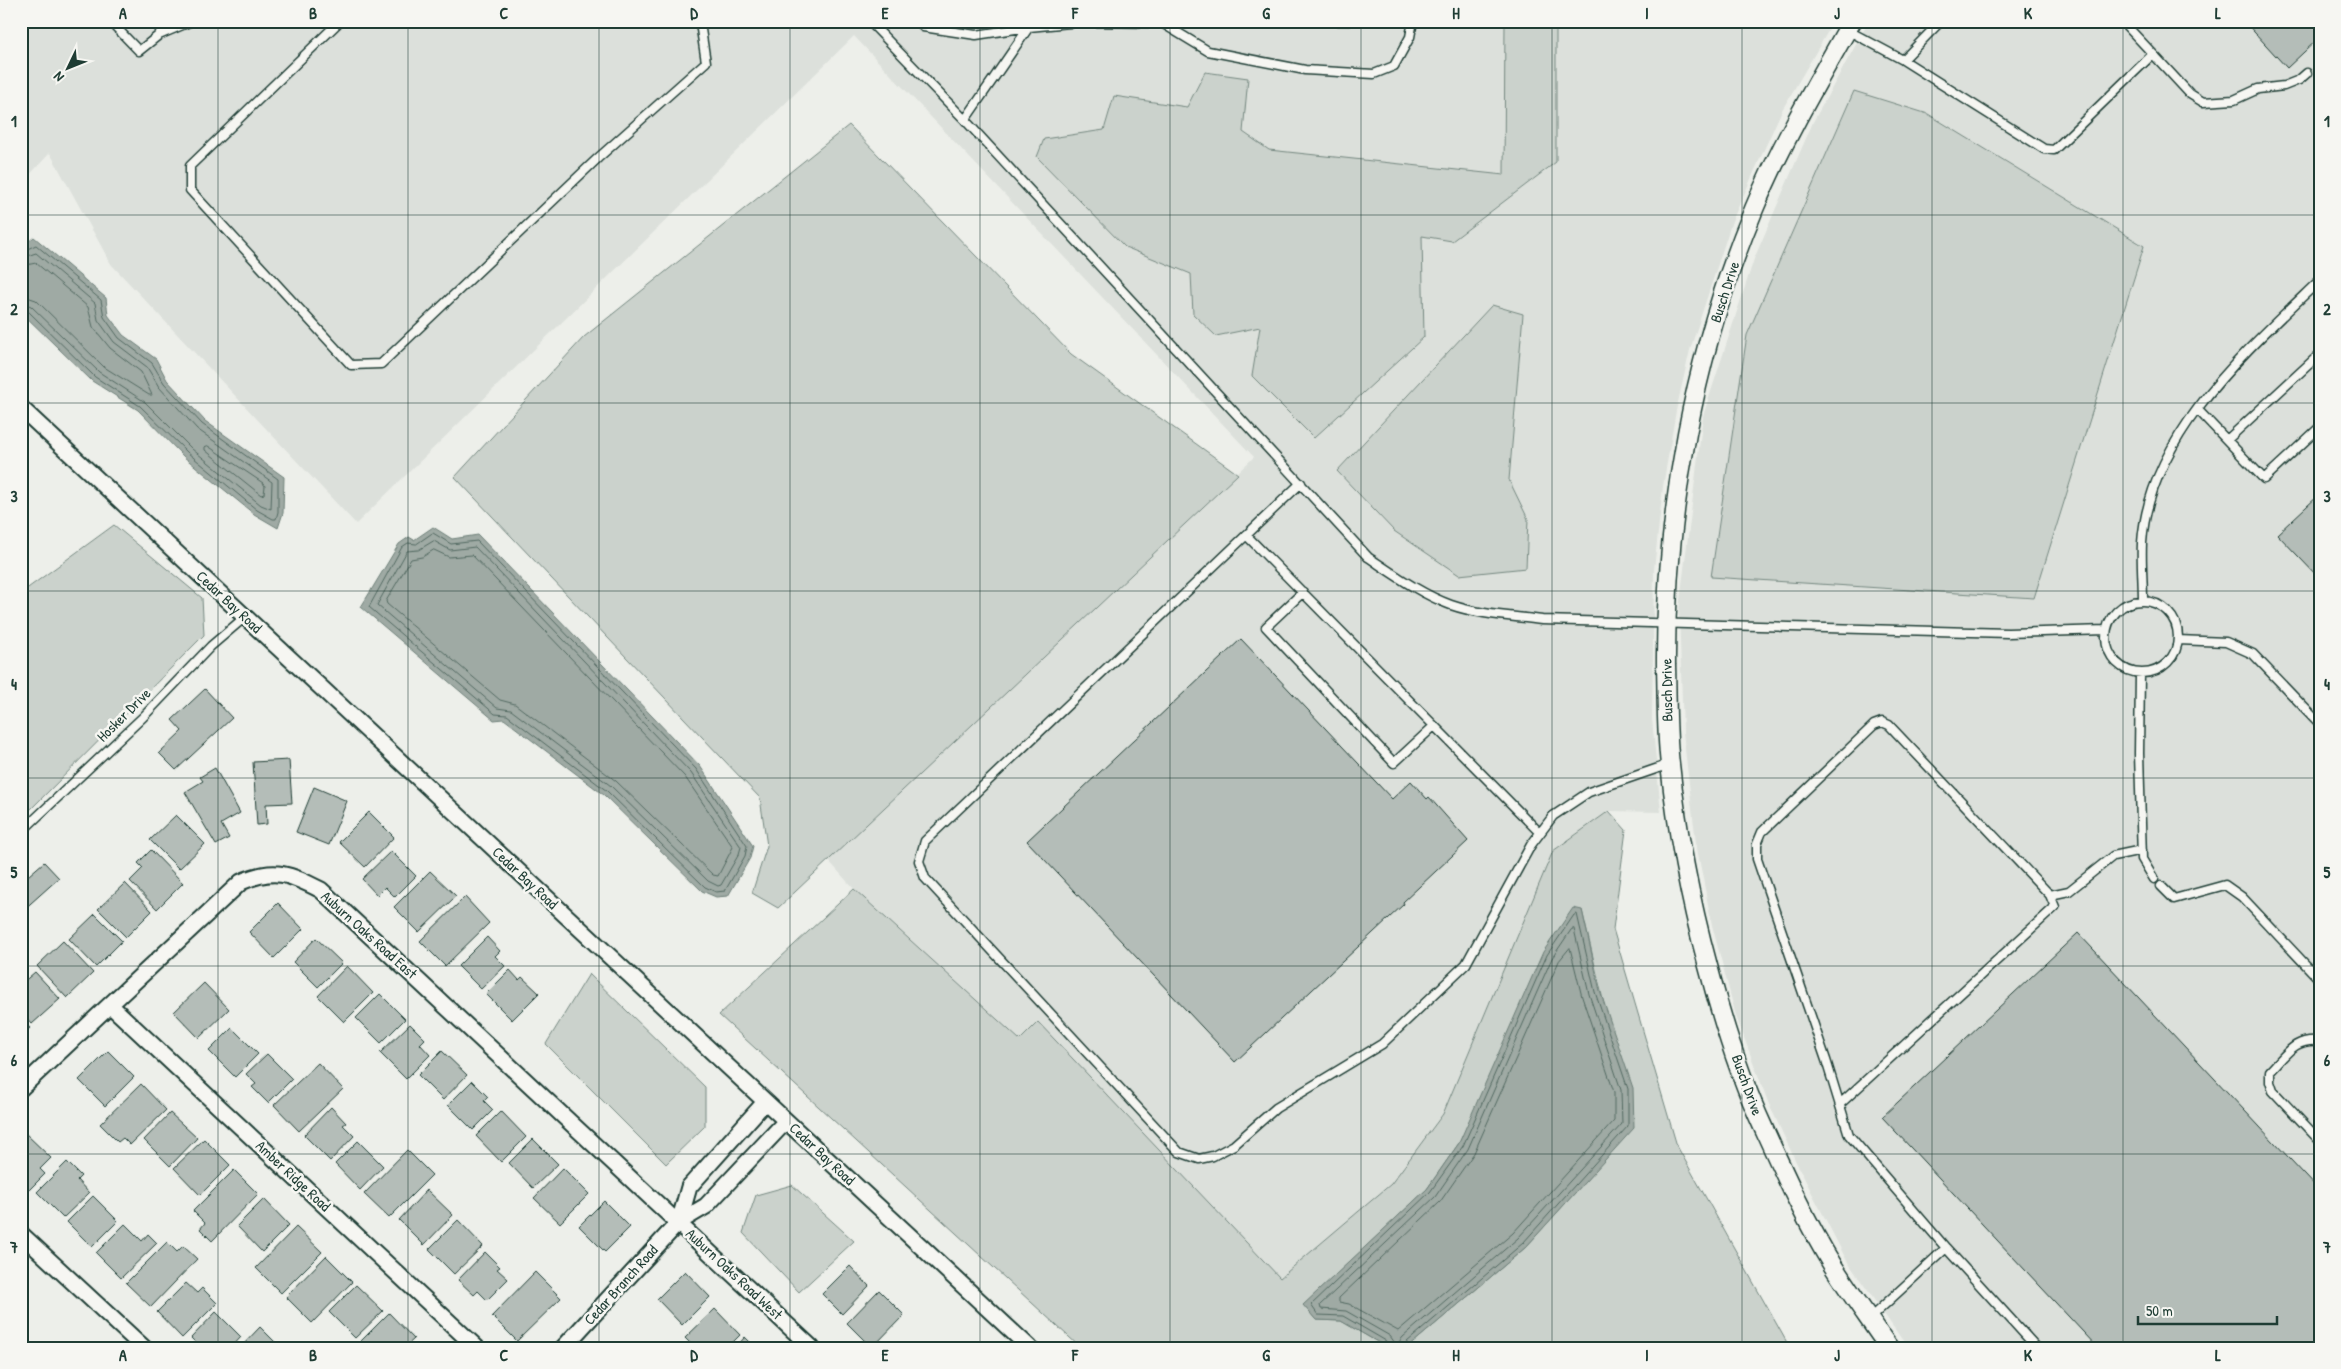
<svg xmlns="http://www.w3.org/2000/svg" width="2341" height="1369" font-family="'Patrick Hand',sans-serif">
	<rect width="100%" height="100%" fill="#edefea"/>
	<filter id="ink" filterUnits="userSpaceOnUse"><feTurbulence type="fractalNoise" baseFrequency=".02" numOctaves="2"/><feDisplacementMap in="SourceGraphic" scale="10" xChannelSelector="R" yChannelSelector="G"/><feConvolveMatrix kernelMatrix="1 2 1 2 8 2 1 2 1" color-interpolation-filters="sRGB"/></filter>
	<g filter="url(#ink)">
		<path fill="#dce0db" d="M 21,21 L 1834,21 L 1782,110 L 1732,221 L 1690,350 L 1676,411 L 1663,486 L 1654,570 L 1652,719 L 1661,812 L 1609,811 L 1553,851 L 1443,1114 L 1391,1184 L 1280,1279 L 1038,1023 L 1020,1040 L 854,889 L 828,860 L 1254,457 L 854,36 L 356,524 L 111,264 L 50,153 L 21,184 Z
			M 1869,21 L 2320,21 L 2320,1348 L 1908,1348 L 1847,1261 L 1797,1164 L 1768,1102 L 1736,1016 L 1712,925 L 1696,843 L 1683,732 L 1679,609 L 1703,416 L 1754,259 L 1813,122 Z"/>
		<path fill="#cbd2cc" stroke="#758880" d="M 1505,21 L 1556,21 L 1556,162 L 1452,241 L 1422,236 L 1424,337 L 1314,438 L 1252,376 L 1260,327 L 1216,336 L 1193,314 L 1191,274 L 1125,247 L 1037,157 L 1044,139 L 1104,130 L 1114,96 L 1187,107 L 1205,72 L 1248,78 L 1243,132 L 1269,150 L 1504,175 Z
			M 1854,91 L 1928,114 L 2144,246 L 2034,598 L 1711,577 L 1747,335 Z
			M 849,125 L 1071,354 L 1238,474 L 778,908 L 752,893 L 767,846 L 760,798 L 455,477 L 584,337 Z
			M 1492,305 L 1523,314 L 1509,480 L 1528,519 L 1526,568 L 1459,575 L 1394,531 L 1337,471 Z
			M 114,525 L 202,598 L 204,635 L 21,819 L 21,593 Z
			M 1609,811 L 1626,830 L 1613,929 L 1677,1146 L 1790,1348 L 1407,1348 L 1526,1247 L 1633,1128 L 1582,910 L 1459,1143 L 1427,1189 L 1304,1305 L 1316,1320 L 1341,1321 L 1388,1348 L 1081,1348 L 719,1015 L 854,889 L 1020,1040 L 1038,1022 L 1280,1278 L 1391,1184 L 1443,1114 L 1553,851 Z
			M 589,974 L 705,1087 L 705,1126 L 666,1164 L 546,1044 Z
			M 792,1185 L 854,1241 L 799,1292 L 743,1233 L 756,1195 Z"/>
		<path fill="#9faaa4" stroke="#6c7e77" d="M 34,237 L 106,298 L 108,315 L 123,335 L 156,359 L 167,380 L 205,421 L 284,477 L 283,513 L 278,528 L 254,514 L 184,457 L 138,410 L 92,381 L 21,312 L 21,248 Z
			M 433,527 L 452,539 L 478,535 L 700,766 L 753,846 L 750,858 L 728,896 L 716,897 L 702,891 L 604,795 L 504,719 L 494,720 L 361,607 L 399,544 L 409,537 L 414,540 Z
			M 1573,908 L 1582,910 L 1600,991 L 1633,1088 L 1634,1128 L 1526,1247 L 1407,1348 L 1388,1348 L 1341,1321 L 1316,1320 L 1303,1305 L 1427,1189 L 1459,1143 L 1543,952 Z"/>
		<g fill="none" stroke-linecap="round" stroke-linejoin="round">
			<path stroke="#526961" stroke-width="1" d="M 21,252 L 36,245 L 101,300 L 104,317 L 119,338 L 152,363 L 164,383 L 202,424 L 278,479 L 278,512 L 276,519 L 273,519 L 257,510 L 188,453 L 140,406 L 95,377 L 27,310 L 21,309
				M 21,258 L 36,253 L 95,303 L 98,320 L 114,342 L 147,367 L 159,387 L 197,429 L 272,482 L 271,509 L 261,505 L 192,449 L 145,402 L 99,372 L 31,306 L 21,302
				M 21,266 L 36,263 L 88,307 L 93,327 L 110,348 L 141,372 L 152,395 L 149,395 L 104,367 L 36,300 L 21,295
				M 208,446 L 263,483 L 265,486 L 264,494 L 261,495 L 205,450 L 205,447 Z
				M 433,533 L 451,544 L 477,541 L 696,769 L 747,846 L 745,856 L 725,891 L 716,892 L 705,887 L 607,791 L 507,715 L 495,714 L 369,607 L 402,547 L 408,543 L 416,544 Z
				M 434,541 L 450,550 L 475,547 L 691,773 L 741,847 L 739,854 L 721,885 L 718,886 L 708,881 L 611,786 L 511,710 L 497,708 L 377,605 L 407,551 L 418,550 Z
				M 434,550 L 449,557 L 472,555 L 685,777 L 733,847 L 718,876 L 713,875 L 616,781 L 515,704 L 500,700 L 387,604 L 386,601 L 411,559 L 422,557 Z
				M 1574,929 L 1589,994 L 1621,1090 L 1622,1124 L 1518,1238 L 1403,1337 L 1398,1343 L 1395,1343 L 1390,1336 L 1346,1311 L 1321,1309 L 1320,1305 L 1435,1197 L 1468,1149 L 1552,958 L 1571,930 Z
				M 1570,948 L 1582,997 L 1614,1092 L 1614,1121 L 1513,1233 L 1398,1331 L 1349,1304 L 1339,1302 L 1339,1298 L 1440,1202 L 1474,1153 L 1559,961 Z
				M 1389,1348 L 1386,1341 L 1343,1316 L 1318,1315 L 1311,1305 L 1430,1192 L 1463,1146 L 1547,955 L 1574,915 L 1577,914 L 1595,992 L 1628,1089 L 1628,1126 L 1523,1243 L 1407,1342 L 1405,1348"/>
		</g>
		<path fill="#b4bdb8" stroke="#1f3d34" d="M 1271,21 L 1350,21 L 1350,26 L 1271,25 Z
			M 2244,21 L 2320,21 L 2320,37 L 2287,68 Z
			M 2320,494 L 2320,579 L 2277,534 Z
			M 1241,639 L 1392,799 L 1411,781 L 1427,799 L 1429,797 L 1468,841 L 1403,902 L 1404,904 L 1235,1062 L 1027,841 Z
			M 205,689 L 232,718 L 176,770 L 159,753 L 182,731 L 172,720 Z
			M 289,760 L 292,803 L 266,804 L 267,824 L 257,825 L 253,762 Z
			M 215,768 L 240,813 L 221,824 L 229,838 L 216,845 L 185,792 L 203,781 L 200,777 Z
			M 314,787 L 347,801 L 329,845 L 296,832 Z
			M 369,812 L 394,837 L 365,867 L 339,842 Z
			M 176,815 L 205,844 L 179,869 L 150,840 Z
			M 151,850 L 183,883 L 157,909 L 130,881 L 143,868 L 138,863 Z
			M 391,851 L 416,876 L 395,897 L 385,887 L 377,895 L 362,879 Z
			M 44,862 L 59,878 L 21,912 L 21,882 Z
			M 430,871 L 456,896 L 419,932 L 394,907 Z
			M 125,883 L 152,911 L 126,937 L 98,909 Z
			M 465,897 L 489,923 L 445,966 L 420,941 Z
			M 278,903 L 303,929 L 274,958 L 249,932 Z
			M 95,914 L 122,941 L 96,967 L 69,939 Z
			M 2078,933 L 2320,1191 L 2320,1348 L 2098,1348 L 1882,1117 Z
			M 487,937 L 500,951 L 495,956 L 505,966 L 481,989 L 458,966 Z
			M 316,938 L 342,963 L 318,987 L 293,962 Z
			M 63,941 L 93,973 L 67,998 L 37,966 Z
			M 347,966 L 373,993 L 344,1022 L 318,996 Z
			M 510,970 L 519,980 L 522,977 L 539,993 L 512,1020 L 486,994 Z
			M 35,972 L 60,999 L 32,1024 L 21,1012 L 21,984 Z
			M 204,983 L 229,1009 L 199,1038 L 174,1012 Z
			M 380,994 L 405,1019 L 381,1043 L 356,1018 Z
			M 21,1019 L 30,1028 L 21,1037 Z
			M 410,1024 L 425,1039 L 420,1044 L 430,1055 L 406,1079 L 380,1053 Z
			M 232,1028 L 258,1054 L 235,1077 L 209,1051 Z
			M 108,1051 L 134,1077 L 105,1106 L 79,1080 Z
			M 442,1051 L 467,1075 L 443,1100 L 418,1075 Z
			M 267,1054 L 292,1079 L 268,1103 L 252,1087 L 256,1084 L 246,1074 Z
			M 318,1063 L 343,1089 L 299,1131 L 274,1105 Z
			M 472,1081 L 488,1097 L 484,1101 L 493,1110 L 473,1130 L 448,1105 Z
			M 141,1084 L 166,1110 L 130,1145 L 123,1138 L 118,1142 L 100,1124 Z
			M 331,1107 L 346,1123 L 343,1125 L 354,1136 L 330,1161 L 304,1135 Z
			M 501,1111 L 526,1137 L 501,1162 L 476,1136 Z
			M 170,1113 L 197,1138 L 170,1166 L 144,1140 Z
			M 24,1132 L 51,1158 L 40,1169 L 45,1174 L 27,1192 L 21,1186 L 21,1135 Z
			M 204,1139 L 230,1165 L 200,1195 L 174,1168 Z
			M 533,1139 L 558,1164 L 533,1188 L 509,1163 Z
			M 358,1141 L 383,1166 L 360,1190 L 335,1164 Z
			M 407,1150 L 432,1175 L 389,1218 L 364,1194 Z
			M 67,1162 L 81,1176 L 77,1180 L 89,1193 L 63,1218 L 37,1192 Z
			M 563,1168 L 589,1194 L 560,1223 L 534,1198 Z
			M 234,1170 L 258,1194 L 212,1241 L 200,1229 L 205,1223 L 193,1211 Z
			M 427,1190 L 453,1215 L 424,1245 L 399,1220 Z
			M 93,1196 L 118,1221 L 92,1247 L 67,1222 Z
			M 264,1199 L 289,1225 L 262,1252 L 237,1226 Z
			M 604,1201 L 630,1227 L 605,1252 L 579,1226 Z
			M 458,1220 L 483,1246 L 454,1274 L 429,1249 Z
			M 125,1224 L 142,1241 L 148,1234 L 157,1243 L 121,1278 L 96,1253 Z
			M 296,1227 L 322,1252 L 281,1293 L 256,1268 Z
			M 167,1242 L 177,1252 L 183,1246 L 197,1259 L 151,1307 L 126,1283 Z
			M 485,1252 L 500,1267 L 497,1269 L 508,1279 L 487,1300 L 478,1291 L 474,1295 L 458,1280 Z
			M 326,1256 L 352,1282 L 312,1323 L 286,1297 Z
			M 850,1266 L 869,1286 L 842,1314 L 822,1294 Z
			M 685,1271 L 710,1297 L 682,1325 L 657,1299 Z
			M 535,1272 L 561,1298 L 517,1341 L 492,1316 Z
			M 186,1283 L 197,1293 L 202,1288 L 217,1303 L 182,1338 L 157,1312 Z
			M 356,1285 L 383,1311 L 355,1338 L 329,1312 Z
			M 879,1290 L 904,1315 L 872,1348 L 847,1323 Z
			M 715,1309 L 740,1335 L 727,1348 L 695,1348 L 685,1338 Z
			M 216,1312 L 241,1337 L 231,1348 L 201,1348 L 191,1338 Z
			M 389,1313 L 414,1339 L 404,1348 L 354,1348 Z
			M 260,1327 L 281,1348 L 240,1348 Z
			M 745,1337 L 756,1348 L 735,1348 Z"/>
		<g fill="none" stroke-linecap="round" stroke-linejoin="round">
			<defs>
				<path id="service" d="M 110,21 L 139,51 L 159,35 L 192,21
					M 340,21 L 190,166 L 190,190 L 351,365 L 381,364 L 598,158 L 706,62 L 700,23
					M 869,21 L 965,120 L 1368,557 C 1395,575 1421,594 1451,605 C 1480,615 1513,616 1542,620 L 2008,633 L 2106,630
					M 923,27 L 976,35 L 1029,27
					M 1847,30 L 1903,60 L 2044,149 L 2054,150 L 2153,54 L 2122,21
					M 159,35 L 165,21
					M 2153,54 L 2190,94 L 2203,102 L 2234,100 L 2258,89 L 2284,86 L 2299,80 L 2307,73
					M 1903,60 L 1941,21
					M 965,120 L 1029,27 L 1080,22 L 1162,23 L 1208,51 L 1305,70 L 1374,74 L 1394,66 L 1410,37 L 1413,21
					M 2198,410 L 2264,479 L 2320,427
					M 2227,440 L 2320,354
					M 1301,483 L 925,841 L 919,861 L 925,878 L 1179,1152 L 1199,1159 L 1213,1156 L 1234,1145 L 1276,1108 L 1382,1044 L 1466,964 L 1531,845 L 1553,816 L 1589,792 L 1670,764
					M 1246,535 L 1540,833
					M 1303,592 L 1266,627 L 1394,763 L 1434,726
					M 2143,601 C 2143,582 2141,562 2142,543 C 2149,435 2247,350 2320,280
					M2106 637a36 36 0 1 1 72 0a36 36 0 1 1-72 0Z
					M 2178,640 L 2226,642 L 2253,654 L 2320,724
					M 2140,673 L 2139,753 L 2142,859 L 2154,879
					M 21,832 L 143,717 L 211,646 L 245,617
					M 2161,886 L 2174,899 L 2225,885 L 2242,897 L 2320,980
					M 2050,895 L 2069,891 L 2113,856 L 2142,850
					M 2320,1041 C 2294,1038 2287,1054 2270,1071 L 2270,1082 L 2273,1091 L 2320,1141
					M 1840,1104 L 2055,907 L 2050,895 L 1889,725 L 1882,722 L 1874,725 L 1762,832 L 1757,844 L 1757,859 L 1826,1060 L 1849,1135 L 1946,1248 L 2037,1348
					M 1869,1319 L 1946,1248"/>
				<path id="minor" d="M 21,408 L 1030,1348
					M 110,1005 L 477,1348
					M 21,1088 L 241,882 C 274,867 290,874 321,890 L 812,1348
					M 765,1102 L 689,1187 L 679,1222 L 706,1206 L 786,1121
					M 21,1234 L 144,1348
					M 563,1348 L 679,1222"/>
				<path id="tertiary" d="M 1852,21 C 1817,83 1781,144 1754,209 C 1694,353 1665,510 1666,665 C 1667,698 1666,731 1670,764 C 1677,832 1690,900 1708,966 C 1722,1020 1739,1075 1763,1127 C 1784,1173 1806,1222 1833,1266 C 1851,1294 1870,1320 1889,1348"/>
			</defs>
			<use href="#service" stroke="#1f3d34" stroke-width="11"/>
			<use href="#minor" stroke="#1f3d34" stroke-width="19"/>
			<use href="#tertiary" stroke="#1f3d34" stroke-width="21"/>
			<use href="#service" stroke="#f6f6f2" stroke-width="8"/>
			<use href="#minor" stroke="#f6f6f2" stroke-width="15"/>
			<use href="#tertiary" stroke="#f6f6f2" stroke-width="18"/>
		</g>
	</g>
	<path fill="none" stroke="#1f3d34" stroke-width="1" stroke-opacity="0.55" d="M 218,21 L 218,1348M 408,21 L 408,1348M 599,21 L 599,1348M 790,21 L 790,1348M 980,21 L 980,1348M 1170,21 L 1170,1348M 1361,21 L 1361,1348M 1552,21 L 1552,1348M 1742,21 L 1742,1348M 1932,21 L 1932,1348M 2123,21 L 2123,1348M 21,215 L 2320,215M 21,403 L 2320,403M 21,591 L 2320,591M 21,778 L 2320,778M 21,966 L 2320,966M 21,1154 L 2320,1154"/>
	<g text-anchor="middle" stroke-width="5" stroke-linejoin="round" paint-order="stroke">
		<g font-size="15" fill="#1f3d34" stroke="#f6f6f2">
			<text transform="translate(1725 292) rotate(-72)" y="5">Busch Drive</text>
			<text transform="translate(229 602) rotate(43)" y="5">Cedar Bay Road</text>
			<text transform="translate(1667 690) rotate(-91)" y="5">Busch Drive</text>
			<text transform="translate(124 715) rotate(-45)" y="5">Hosker Drive</text>
			<text transform="translate(525 878) rotate(43)" y="5">Cedar Bay Road</text>
			<text transform="translate(369 935) rotate(42)" y="5">Auburn Oaks Road East</text>
			<text transform="translate(1747 1085) rotate(70)" y="5">Busch Drive</text>
			<text transform="translate(822 1154) rotate(43)" y="5">Cedar Bay Road</text>
			<text transform="translate(293 1176) rotate(43)" y="5">Amber Ridge Road</text>
			<text transform="translate(734 1274) rotate(43)" y="5">Auburn Oaks Road West</text>
			<text transform="translate(621 1285) rotate(-48)" y="5">Cedar Branch Road</text>
		</g>
	</g>
	<rect width="2341" height="1369" fill="none" stroke="#f6f6f2" stroke-width="55"/>
	<g transform="translate(68 68) rotate(227)" stroke="#f6f6f2" stroke-width="4" paint-order="stroke">
	<path d="M0-4L9 19L0 12L-9 19Z" fill="#1f3d34"/>
	<text y="-8" font-size="14" font-weight="bold" text-anchor="middle" fill="#1f3d34">N</text>
	</g>
	<path d="M2138 1316v8h139v-8" fill="none" stroke="#1f3d34" stroke-width="2.5"/>
	<text x="2146" y="1316" font-size="15" fill="#1f3d34" stroke="#f6f6f2" stroke-width="4" paint-order="stroke">50 m</text>
	<rect x="28" y="28" width="2286" height="1314" fill="none" stroke="#1f3d34" stroke-width="2"/>
	<g font-size="16" text-anchor="middle" font-weight="bold" fill="#1f3d34">
		<text x="123" y="19">A</text>
		<text x="313" y="19">B</text>
		<text x="504" y="19">C</text>
		<text x="694" y="19">D</text>
		<text x="885" y="19">E</text>
		<text x="1075" y="19">F</text>
		<text x="1266" y="19">G</text>
		<text x="1456" y="19">H</text>
		<text x="1647" y="19">I</text>
		<text x="1837" y="19">J</text>
		<text x="2028" y="19">K</text>
		<text x="2218" y="19">L</text>
		<text x="14" y="127">1</text>
		<text x="2327" y="127">1</text>
		<text x="14" y="315">2</text>
		<text x="2327" y="315">2</text>
		<text x="14" y="502">3</text>
		<text x="2327" y="502">3</text>
		<text x="14" y="690">4</text>
		<text x="2327" y="690">4</text>
		<text x="14" y="878">5</text>
		<text x="2327" y="878">5</text>
		<text x="14" y="1066">6</text>
		<text x="2327" y="1066">6</text>
		<text x="14" y="1253">7</text>
		<text x="2327" y="1253">7</text>
		<text x="123" y="1361">A</text>
		<text x="313" y="1361">B</text>
		<text x="504" y="1361">C</text>
		<text x="694" y="1361">D</text>
		<text x="885" y="1361">E</text>
		<text x="1075" y="1361">F</text>
		<text x="1266" y="1361">G</text>
		<text x="1456" y="1361">H</text>
		<text x="1647" y="1361">I</text>
		<text x="1837" y="1361">J</text>
		<text x="2028" y="1361">K</text>
		<text x="2218" y="1361">L</text>
	</g>
</svg>
